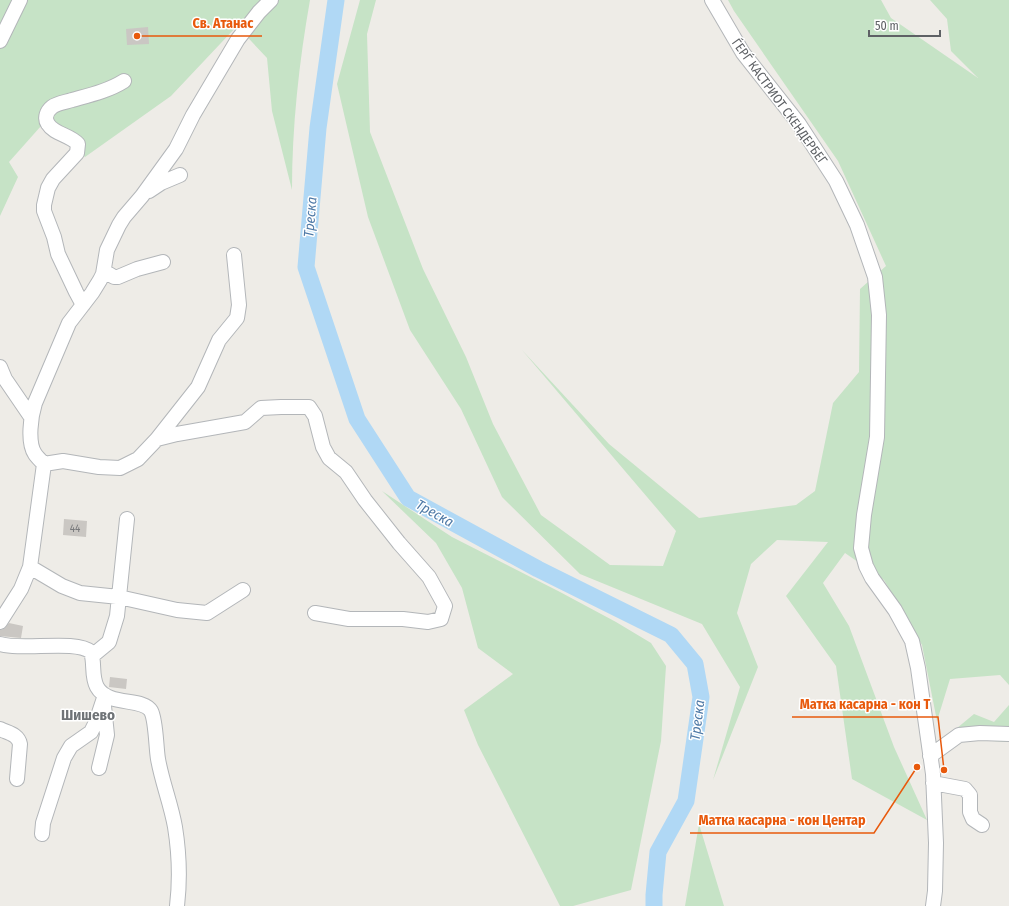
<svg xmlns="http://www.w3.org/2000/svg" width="1009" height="906" font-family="'Fira Sans Condensed',sans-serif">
	<rect width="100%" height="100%" fill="#eeece7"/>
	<path fill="#c6e3c6" d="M 0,0 L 310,0 C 299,62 292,127 292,190 L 272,111 L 267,58 L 237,26 L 171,96 L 85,157 L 72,144 L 41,126 L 9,162 L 18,177 L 0,216 Z
		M 360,0 L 376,0 L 367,34 L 370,132 L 423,269 L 466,357 L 493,424 L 541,515 L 610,565 L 663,566 L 676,531 L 522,350 L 609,444 L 699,518 L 796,505 L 815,491 L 833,403 L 859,372 L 860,289 L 886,266 L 838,161 L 734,11 L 728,0 L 881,0 L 891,18 L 978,78 L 951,51 L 947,19 L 930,0 L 1009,0 L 1009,685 L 1000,675 L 950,679 L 937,721 L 922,645 L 884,580 L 845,553 L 823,583 L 849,626 L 894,747 L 927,820 L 852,779 L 836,666 L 786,596 L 828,542 L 777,540 L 751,564 L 737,613 L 758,667 L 713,780 L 740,687 L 702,624 L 580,574 L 502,497 L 461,409 L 410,330 L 368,217 L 337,84 Z
		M 382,491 L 452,537 L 560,592 L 616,622 L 651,643 L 666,666 L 661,741 L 631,890 L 573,906 L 560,906 L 478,745 L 464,710 L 513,674 L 478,648 L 462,588 L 436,543 Z
		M 1009,705 L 1009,742 L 945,738 L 974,714 L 994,722 Z
		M 699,824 L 724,906 L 685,906 Z"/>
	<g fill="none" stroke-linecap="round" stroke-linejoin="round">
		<path stroke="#b0d8f5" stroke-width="17" d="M 336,0 L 318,128 L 306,267 L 357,419 L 408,498 L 538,569 L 671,635 L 695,664 L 701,697 L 686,801 L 658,852 L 654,895 L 654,906"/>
	</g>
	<path fill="#cac7c3" d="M 148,27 L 149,44 L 127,45 L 126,29 Z
		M 64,519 L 87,521 L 86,537 L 63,535 Z
		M 9,623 L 23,626 L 21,638 L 0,636 L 0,630 L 4,629 Z
		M 110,677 L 127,679 L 126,689 L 109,687 Z"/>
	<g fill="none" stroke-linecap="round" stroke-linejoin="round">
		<defs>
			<path id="minor" d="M 712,0 L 743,53 L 799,124 L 836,181 L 857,225 L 875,277 L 879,315 L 877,437 L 864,515 L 861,548 L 866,566 L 872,578 L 895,610 L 912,641 L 918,668 L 933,774 L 936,843 L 935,891 L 933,906
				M 0,41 L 20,0
				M 149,191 L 161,183 L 180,175
				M 103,274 L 109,274 L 114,277 L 118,277 L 137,269 L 163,262
				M 83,305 L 76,292 L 58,254 L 54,237 L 44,211 L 44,205 L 48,188 L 53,179 L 77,153 L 78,144 C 70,135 54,134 48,124 C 44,118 47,111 52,107 C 57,103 66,102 72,100 C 90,95 108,91 124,81
				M 0,367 L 5,379 L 31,417
				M 157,439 L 198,387 L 219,340 L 237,318 L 239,305 L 234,255
				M 44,464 L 63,461 L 99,467 L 120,468 L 138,459 L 157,439 L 177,434 L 245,422 L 261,408 L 281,407 L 309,407 L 315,416 L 323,447 L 329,458 L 346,472 L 365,500 L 399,543 L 429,577 L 445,606 L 441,619 L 428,622 L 403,619 L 349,619 L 315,613
				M 30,567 L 62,586 L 80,593 L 119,597 L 177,610 L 207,613 L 243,590
				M 0,622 L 21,589 L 30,567 L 44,464 C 41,461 37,457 35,454 C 27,442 31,416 35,403 L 69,323 L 92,293 L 100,280 L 103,274 L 107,250 L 119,225 L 124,217 L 142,196 L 176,149 L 193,115 L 238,39 L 259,12 L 271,0
				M 0,644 C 21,651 76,639 91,652 C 95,663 91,676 97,687 C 108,707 143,697 151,711 C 156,720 156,747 158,759 C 162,782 171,804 175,827 C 179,852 180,881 177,906
				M 92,656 L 109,642 L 117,616 L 127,519
				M 0,729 C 8,733 18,734 20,744 L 17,779
				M 930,756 L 959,735 L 980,733 L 1009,734
				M 99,768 L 107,735 L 104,706
				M 933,783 L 965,789 L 970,795 L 970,812 L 973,819 L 982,825
				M 42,834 L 43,823 L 64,758 L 71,746 L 91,732 L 96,722 L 105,695"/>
		</defs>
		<use href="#minor" stroke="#b3b6b9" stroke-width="16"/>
		<use href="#minor" stroke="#fff" stroke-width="14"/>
	</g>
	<g text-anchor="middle" stroke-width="3" stroke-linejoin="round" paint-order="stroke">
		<g font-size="11" fill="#797a7c">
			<text x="75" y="532">44</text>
		</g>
		<g font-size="13" fill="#5e6165" stroke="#fff">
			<text transform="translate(780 101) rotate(54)" y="5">ЃЕРЃ КАСТРИОТ СКЕНДЕРБЕГ</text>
		</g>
		<g font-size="14" font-style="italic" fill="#4e79a6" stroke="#fff">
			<text transform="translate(310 217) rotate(-85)" y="5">Треска</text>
			<text transform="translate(435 513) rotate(29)" y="5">Треска</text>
			<text transform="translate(697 720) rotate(-83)" y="5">Треска</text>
		</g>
		<g font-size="15" font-weight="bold" fill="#6f7377" stroke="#fff">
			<text x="88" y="720">Шишево</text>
		</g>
	</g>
	<path fill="none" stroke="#e8590c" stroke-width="1.5" d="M137 36L185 36H262M944 770L938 717H792M917 767L874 833H690"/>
	<g fill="#e8590c" stroke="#fff" stroke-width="1.5">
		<circle cx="137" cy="36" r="4"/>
		<circle cx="944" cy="770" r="4"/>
		<circle cx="917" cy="767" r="4"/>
	</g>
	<g font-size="14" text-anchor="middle" font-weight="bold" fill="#e8590c" stroke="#fff" stroke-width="3" stroke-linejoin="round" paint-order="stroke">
		<text x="223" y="28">Св. Атанас</text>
		<text x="865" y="709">Матка касарна - кон Т</text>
		<text x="782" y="825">Матка касарна - кон Центар</text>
	</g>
	<path d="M869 30v6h71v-6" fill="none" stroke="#5e6165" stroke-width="2"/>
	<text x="875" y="30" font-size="12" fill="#5e6165" stroke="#ffffff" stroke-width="3" paint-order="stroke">50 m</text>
</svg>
